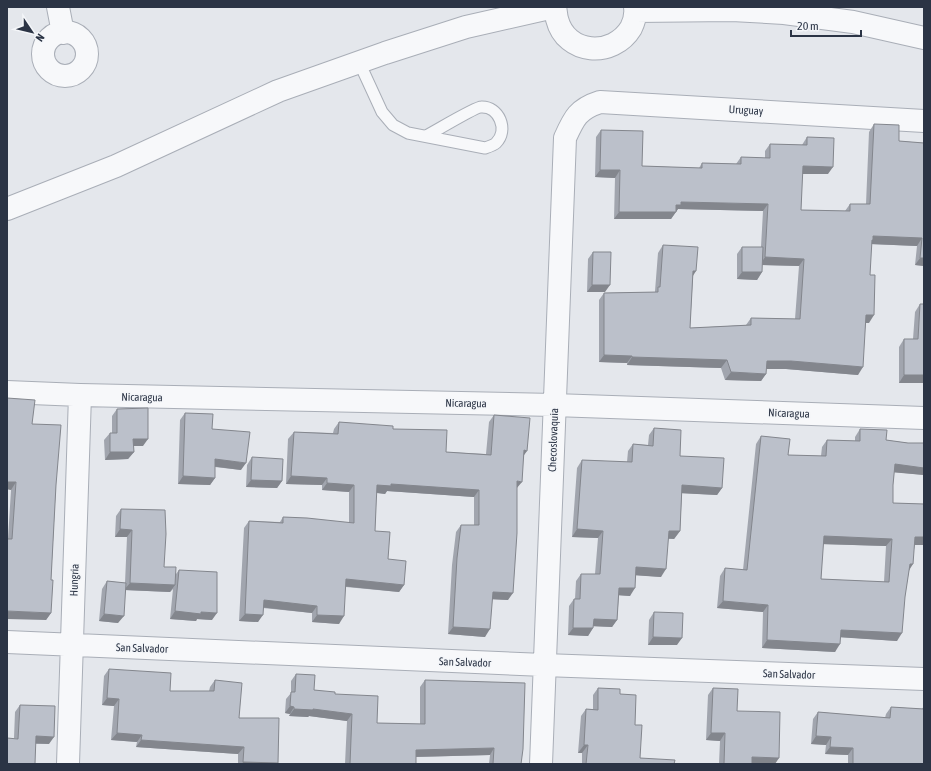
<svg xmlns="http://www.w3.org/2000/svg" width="931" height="771" font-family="'Asap Condensed',sans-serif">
	<rect width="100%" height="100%" fill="#e4e7ec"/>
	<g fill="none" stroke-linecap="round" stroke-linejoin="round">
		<defs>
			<path id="service" d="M 359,62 L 382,112 L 393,125 L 408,133 L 485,148 C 488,147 494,145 496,143 C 509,130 499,106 481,107 C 475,107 434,132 426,136"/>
			<path id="minor" d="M 58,7 L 63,33
				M 555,7 C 556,11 556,15 557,19 C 566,55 613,58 631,28 C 634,22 636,14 635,7
				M 636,11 L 732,10 L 784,13 L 853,22 L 924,38
				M43 54a22 22 0 1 1 44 0a22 22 0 1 1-44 0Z
				M 7,209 L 116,166 L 278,91 L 385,53 L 466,27 L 554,7
				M 7,392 L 80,395 L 554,405 L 924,418
				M 7,642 L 544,665 L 924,679
				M 68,764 L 80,395
				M 541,764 L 565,138 C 574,118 578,109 600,102 L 924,121"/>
		</defs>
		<use href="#service" stroke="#a9aeb7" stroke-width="13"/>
		<use href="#minor" stroke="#a9aeb7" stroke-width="24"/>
		<use href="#service" stroke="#f7f8fa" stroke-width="11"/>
		<use href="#minor" stroke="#f7f8fa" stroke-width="22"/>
	</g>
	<path fill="#a1a5ae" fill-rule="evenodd" d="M 874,124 L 899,141 L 924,143 L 924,266 L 915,265 L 917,246 L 871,244 L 870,275 L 869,323 L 866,323 L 858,375 L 786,369 L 766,369 L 766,374 L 761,381 L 725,380 L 721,368 L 627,365 L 627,363 L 599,362 L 599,300 L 604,293 L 655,292 L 655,291 L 658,253 L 663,245 L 693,276 L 690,328 L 746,325 L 751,318 L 795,319 L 799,266 L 762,265 L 762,272 L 757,280 L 737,279 L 737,254 L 742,247 L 761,247 L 763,211 L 678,209 L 671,219 L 614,219 L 615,178 L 595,177 L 596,137 L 601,130 L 642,166 L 699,168 L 702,163 L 736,164 L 741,157 L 765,158 L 765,151 L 770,144 L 802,145 L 807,137 L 828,174 L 802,174 L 801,210 L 845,211 L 850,204 L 866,204 L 869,132 Z
		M 593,252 L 605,292 L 587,292 L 588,259 Z
		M 920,304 L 924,383 L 899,383 L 899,347 L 904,339 L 913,339 L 915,312 Z
		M 7,398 L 32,424 L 56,485 L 51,580 L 51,613 L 46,620 L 8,539 L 11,490 L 7,489 Z
		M 117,409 L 143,446 L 133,446 L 134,452 L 128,459 L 105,460 L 104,440 L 110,433 L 112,433 L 112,416 Z
		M 185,413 L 212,429 L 241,470 L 215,467 L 215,478 L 210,485 L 178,484 L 180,420 Z
		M 494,415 L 524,456 L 517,488 L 508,600 L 492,599 L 485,637 L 448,634 L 452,565 L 456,532 L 461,525 L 474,525 L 474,497 L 387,491 L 385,494 L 376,493 L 375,531 L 388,559 L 404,585 L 399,592 L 346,587 L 339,624 L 312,622 L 312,613 L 263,608 L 258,622 L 239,621 L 244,528 L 249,521 L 280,522 L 283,517 L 349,523 L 349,492 L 322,490 L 322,485 L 286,484 L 288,439 L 294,432 L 333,433 L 334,429 L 339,422 L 393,429 L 446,452 L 486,454 L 489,422 Z
		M 654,428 L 680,456 L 722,488 L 717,495 L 682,493 L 680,531 L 674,539 L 668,539 L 661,577 L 636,575 L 630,596 L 619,595 L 617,620 L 612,627 L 593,626 L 593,628 L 588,636 L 568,635 L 569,606 L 574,599 L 575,599 L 576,581 L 581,574 L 595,574 L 598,538 L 572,537 L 577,468 L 582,460 L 627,462 L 628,451 L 633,444 L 648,445 L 649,435 Z
		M 860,429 L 886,440 L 908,443 L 924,443 L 924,475 L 894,472 L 893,485 L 893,503 L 924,504 L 924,545 L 915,545 L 909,571 L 897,641 L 841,637 L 835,652 L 762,648 L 763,612 L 717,608 L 720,576 L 725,568 L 743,570 L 756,444 L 761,436 L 788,455 L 821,456 L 822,447 L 827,440 L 855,441 L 855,437 ZM 823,544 L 886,546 L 884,582 L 821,579 Z
		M 252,457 L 282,481 L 277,488 L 246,487 L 247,465 Z
		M 121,509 L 164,567 L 176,574 L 179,570 L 212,620 L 197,619 L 196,621 L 170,619 L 173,589 L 170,592 L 126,590 L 118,623 L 99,621 L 102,589 L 107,581 L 125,583 L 127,537 L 115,537 L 116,516 Z
		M 654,612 L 677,645 L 648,645 L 649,620 Z
		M 109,669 L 170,691 L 209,691 L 210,687 L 215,680 L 239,718 L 277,764 L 238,764 L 238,754 L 136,747 L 137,742 L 111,740 L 114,706 L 102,705 L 104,676 Z
		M 296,674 L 314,690 L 335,694 L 377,723 L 420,724 L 420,687 L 425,680 L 521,764 L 489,764 L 490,755 L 416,757 L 416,764 L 345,764 L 347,721 L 309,716 L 308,717 L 289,716 L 290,714 L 285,713 L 286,699 L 291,693 L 291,681 Z
		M 598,688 L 620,694 L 635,725 L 640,758 L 674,764 L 582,764 L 582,753 L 578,753 L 581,716 L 586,709 L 593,709 L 593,695 Z
		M 713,688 L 737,711 L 775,764 L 719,764 L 720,741 L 706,740 L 708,695 Z
		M 20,705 L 49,744 L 36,744 L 14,738 L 15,712 Z
		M 924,706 L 924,764 L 848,764 L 848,755 L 825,754 L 826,745 L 811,744 L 813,719 L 818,712 L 885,718 L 886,714 L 891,707 L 922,709 Z"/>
	<path fill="#83868d" d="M 803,166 L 833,167 L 828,174 L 797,174 Z
		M 600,170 L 620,170 L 615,178 L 595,177 Z
		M 681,202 L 768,204 L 763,211 L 678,209 L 671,219 L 614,219 L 619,212 L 676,205 Z
		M 873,236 L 922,238 L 917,246 L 870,244 Z
		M 765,257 L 804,259 L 799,266 L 760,265 Z
		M 920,258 L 924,258 L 924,266 L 915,265 Z
		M 693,271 L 696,271 L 691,279 Z
		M 742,272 L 762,272 L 757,280 L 737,279 Z
		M 592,285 L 610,285 L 605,292 L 587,292 Z
		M 866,315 L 874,315 L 869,323 L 861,323 Z
		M 604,355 L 632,356 L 627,363 L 599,362 Z
		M 632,357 L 727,360 L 721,368 L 627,365 Z
		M 767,361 L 791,361 L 863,367 L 858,375 L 786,369 L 762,369 Z
		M 731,372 L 766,374 L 761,381 L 725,380 Z
		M 904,375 L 924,375 L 924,383 L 899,383 Z
		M 133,439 L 148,439 L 143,446 L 128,446 Z
		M 524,450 L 527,451 L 522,458 Z
		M 110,452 L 134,452 L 128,459 L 105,460 Z
		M 215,459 L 246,463 L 241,470 L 210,466 Z
		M 895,464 L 924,468 L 924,475 L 890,472 Z
		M 183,476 L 215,478 L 210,485 L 178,484 Z
		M 291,476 L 327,478 L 322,485 L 286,484 Z
		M 251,480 L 282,481 L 277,488 L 246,487 Z
		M 517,481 L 522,482 L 516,489 Z
		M 7,482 L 16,482 L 11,490 L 7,489 Z
		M 327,483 L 354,485 L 349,492 L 322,490 Z
		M 391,484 L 479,490 L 474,497 L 387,491 L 385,494 L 372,492 L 377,485 Z
		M 682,485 L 722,488 L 717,495 L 677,493 Z
		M 120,529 L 132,530 L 127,537 L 115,537 Z
		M 577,529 L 603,531 L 598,538 L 572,537 Z
		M 669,531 L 680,531 L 674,539 L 664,538 Z
		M 824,536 L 892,539 L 886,546 L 819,544 Z
		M 915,537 L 924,537 L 924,545 L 910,545 Z
		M 910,564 L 913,564 L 908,572 Z
		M 636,567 L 666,569 L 661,577 L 631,575 Z
		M 346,579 L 404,585 L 399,592 L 341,586 Z
		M 130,583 L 175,585 L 170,592 L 124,590 Z
		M 619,588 L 635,588 L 630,596 L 614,595 Z
		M 493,592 L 513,593 L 508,600 L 487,599 Z
		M 264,600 L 317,606 L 312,613 L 259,607 Z
		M 723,601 L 768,605 L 763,612 L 717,608 Z
		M 7,611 L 51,613 L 46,620 L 7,619 Z
		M 175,611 L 201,612 L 217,613 L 212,620 L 197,619 L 196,621 L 170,619 Z
		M 104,614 L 124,616 L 118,623 L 99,621 Z
		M 245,614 L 263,615 L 258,622 L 239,621 Z
		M 317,615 L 344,616 L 339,624 L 312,622 Z
		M 594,619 L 617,620 L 612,627 L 589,626 Z
		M 453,627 L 490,629 L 485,637 L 448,634 Z
		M 573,628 L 593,628 L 588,636 L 568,635 Z
		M 841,630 L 902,633 L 897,641 L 836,637 Z
		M 653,637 L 682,638 L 677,645 L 648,645 Z
		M 767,640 L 840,644 L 835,652 L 762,648 Z
		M 107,698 L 119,699 L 114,706 L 102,705 Z
		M 290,706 L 294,707 L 290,714 L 285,713 Z
		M 294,709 L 313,709 L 352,714 L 347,721 L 309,716 L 308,717 L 289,716 Z
		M 117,733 L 142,735 L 137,742 L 111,740 Z
		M 711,733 L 725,733 L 720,741 L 706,740 Z
		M 36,736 L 54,737 L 49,744 L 31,743 Z
		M 816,736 L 831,737 L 826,745 L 811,744 Z
		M 141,740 L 244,747 L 238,754 L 136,747 Z
		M 584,745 L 588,745 L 582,753 L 578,753 Z
		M 830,747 L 853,748 L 848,755 L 825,754 Z
		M 494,748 L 490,755 L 412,757 L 416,750 Z
		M 752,757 L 779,758 L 775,764 L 748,764 Z
		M 243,762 L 278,763 L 277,764 L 242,764 Z"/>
	<path fill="#bbc0ca" stroke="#83868d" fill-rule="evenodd" d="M 874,124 L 899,125 L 899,141 L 924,143 L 924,258 L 920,258 L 922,238 L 873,236 L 873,240 L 872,240 L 870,275 L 875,275 L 874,315 L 866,315 L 863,367 L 791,361 L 767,361 L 766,374 L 731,372 L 727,360 L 632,357 L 632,356 L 604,355 L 604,293 L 658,292 L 658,287 L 660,287 L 663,245 L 698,247 L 696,271 L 693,271 L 690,328 L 751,325 L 751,318 L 800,319 L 804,259 L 765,257 L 768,204 L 681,202 L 681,205 L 676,205 L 676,212 L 619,212 L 620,170 L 600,170 L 601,130 L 643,131 L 642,166 L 702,168 L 702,163 L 741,164 L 741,157 L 770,158 L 770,144 L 807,145 L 807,137 L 834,138 L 833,167 L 803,166 L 801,210 L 850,211 L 850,204 L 870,204 Z
		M 742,247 L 763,247 L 762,272 L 742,272 Z
		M 593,252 L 611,252 L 610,285 L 592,285 Z
		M 920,304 L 924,304 L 924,375 L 904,375 L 904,339 L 918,339 Z
		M 7,398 L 35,400 L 32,424 L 61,425 L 56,485 L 51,580 L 53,580 L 51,613 L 7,611 L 7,539 L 12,539 L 16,482 L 7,482 Z
		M 148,408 L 148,439 L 133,439 L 134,452 L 110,452 L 110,433 L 117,433 L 117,409 Z
		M 185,413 L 213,414 L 212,429 L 250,432 L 246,463 L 215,459 L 215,478 L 183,476 Z
		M 494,415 L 530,418 L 527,451 L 524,450 L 522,482 L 517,481 L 517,533 L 513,593 L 493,592 L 490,629 L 453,627 L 457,558 L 461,525 L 479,525 L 479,490 L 391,484 L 391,486 L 377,485 L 375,531 L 390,532 L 388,559 L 406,561 L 404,585 L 346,579 L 344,616 L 317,615 L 317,606 L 264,600 L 263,615 L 245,614 L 249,521 L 283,523 L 283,517 L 307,518 L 354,523 L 354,485 L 327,483 L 327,478 L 291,476 L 294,432 L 338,434 L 339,422 L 393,426 L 393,429 L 447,430 L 446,452 L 491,455 Z
		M 654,428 L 681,430 L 680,456 L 724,458 L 722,488 L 682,485 L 680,531 L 669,531 L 666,569 L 636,567 L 635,588 L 619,588 L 617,620 L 594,619 L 593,628 L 573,628 L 574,599 L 580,599 L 581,574 L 600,574 L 603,531 L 577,529 L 582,460 L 632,462 L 633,444 L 653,446 Z
		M 860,429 L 887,430 L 886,440 L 908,443 L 924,443 L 924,468 L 895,464 L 893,485 L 893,503 L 924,504 L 924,537 L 915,537 L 913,564 L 910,564 L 905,597 L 902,633 L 841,630 L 840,644 L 767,640 L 768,605 L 723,601 L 725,568 L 747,570 L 761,436 L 790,439 L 788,455 L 826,456 L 827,440 L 860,441 ZM 824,536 L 892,539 L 889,582 L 821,579 Z
		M 252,457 L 283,459 L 282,481 L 251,480 Z
		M 121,509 L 165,510 L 166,534 L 164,567 L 176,567 L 175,585 L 130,583 L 132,530 L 120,529 Z
		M 179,570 L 217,572 L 217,613 L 201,612 L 201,614 L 175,611 Z
		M 107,581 L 126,583 L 124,616 L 104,614 Z
		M 654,612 L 683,613 L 682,638 L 653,637 Z
		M 109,669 L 171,673 L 170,691 L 214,691 L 215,680 L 242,683 L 239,718 L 279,718 L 278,763 L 243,762 L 244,747 L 141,740 L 142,735 L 117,733 L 119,699 L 107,698 Z
		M 296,674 L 315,675 L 314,690 L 335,692 L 335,694 L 378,696 L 377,723 L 425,724 L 425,680 L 525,683 L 523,749 L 521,764 L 493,764 L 494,748 L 416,750 L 416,764 L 350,764 L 352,714 L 313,709 L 313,710 L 294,709 L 294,707 L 290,706 L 291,692 L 295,692 Z
		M 598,688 L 620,689 L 620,694 L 636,695 L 635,725 L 642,725 L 640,758 L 675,760 L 674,764 L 586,764 L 588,745 L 584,745 L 586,709 L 598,710 Z
		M 713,688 L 738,689 L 737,711 L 780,712 L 779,758 L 752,757 L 752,764 L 724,764 L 725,733 L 711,733 Z
		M 20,705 L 55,706 L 54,737 L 36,736 L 35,764 L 7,764 L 7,738 L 18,739 Z
		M 891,707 L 924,709 L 924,764 L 853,764 L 853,748 L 830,747 L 831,737 L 816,736 L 818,712 L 890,718 Z"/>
	<g text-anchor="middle" stroke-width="3" stroke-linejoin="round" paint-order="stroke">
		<g font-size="11" fill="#2b3445" stroke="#f4f6f9">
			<text transform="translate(746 110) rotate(3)" y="4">Uruguay</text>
			<text transform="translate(142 397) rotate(1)" y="4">Nicaragua</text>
			<text transform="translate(466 403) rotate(1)" y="4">Nicaragua</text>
			<text transform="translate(789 413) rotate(2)" y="4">Nicaragua</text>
			<text transform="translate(553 440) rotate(-88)" y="4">Checoslovaquia</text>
			<text transform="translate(74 580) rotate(-88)" y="4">Hungria</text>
			<text transform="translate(142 648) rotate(2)" y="4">San Salvador</text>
			<text transform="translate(465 662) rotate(2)" y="4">San Salvador</text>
			<text transform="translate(789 674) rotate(2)" y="4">San Salvador</text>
		</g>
	</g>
	<rect width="931" height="771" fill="none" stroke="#2b3445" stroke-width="16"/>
	<g transform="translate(32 32) rotate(125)" stroke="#f4f6f9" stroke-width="3" paint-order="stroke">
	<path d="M0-3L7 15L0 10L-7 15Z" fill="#2b3445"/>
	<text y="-6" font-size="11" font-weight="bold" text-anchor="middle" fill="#2b3445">N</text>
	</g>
	<path d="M791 30v6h70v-6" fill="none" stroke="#2b3445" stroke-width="2"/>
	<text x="797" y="30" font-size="12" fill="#2b3445" stroke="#f4f6f9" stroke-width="3" paint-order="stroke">20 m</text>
</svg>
